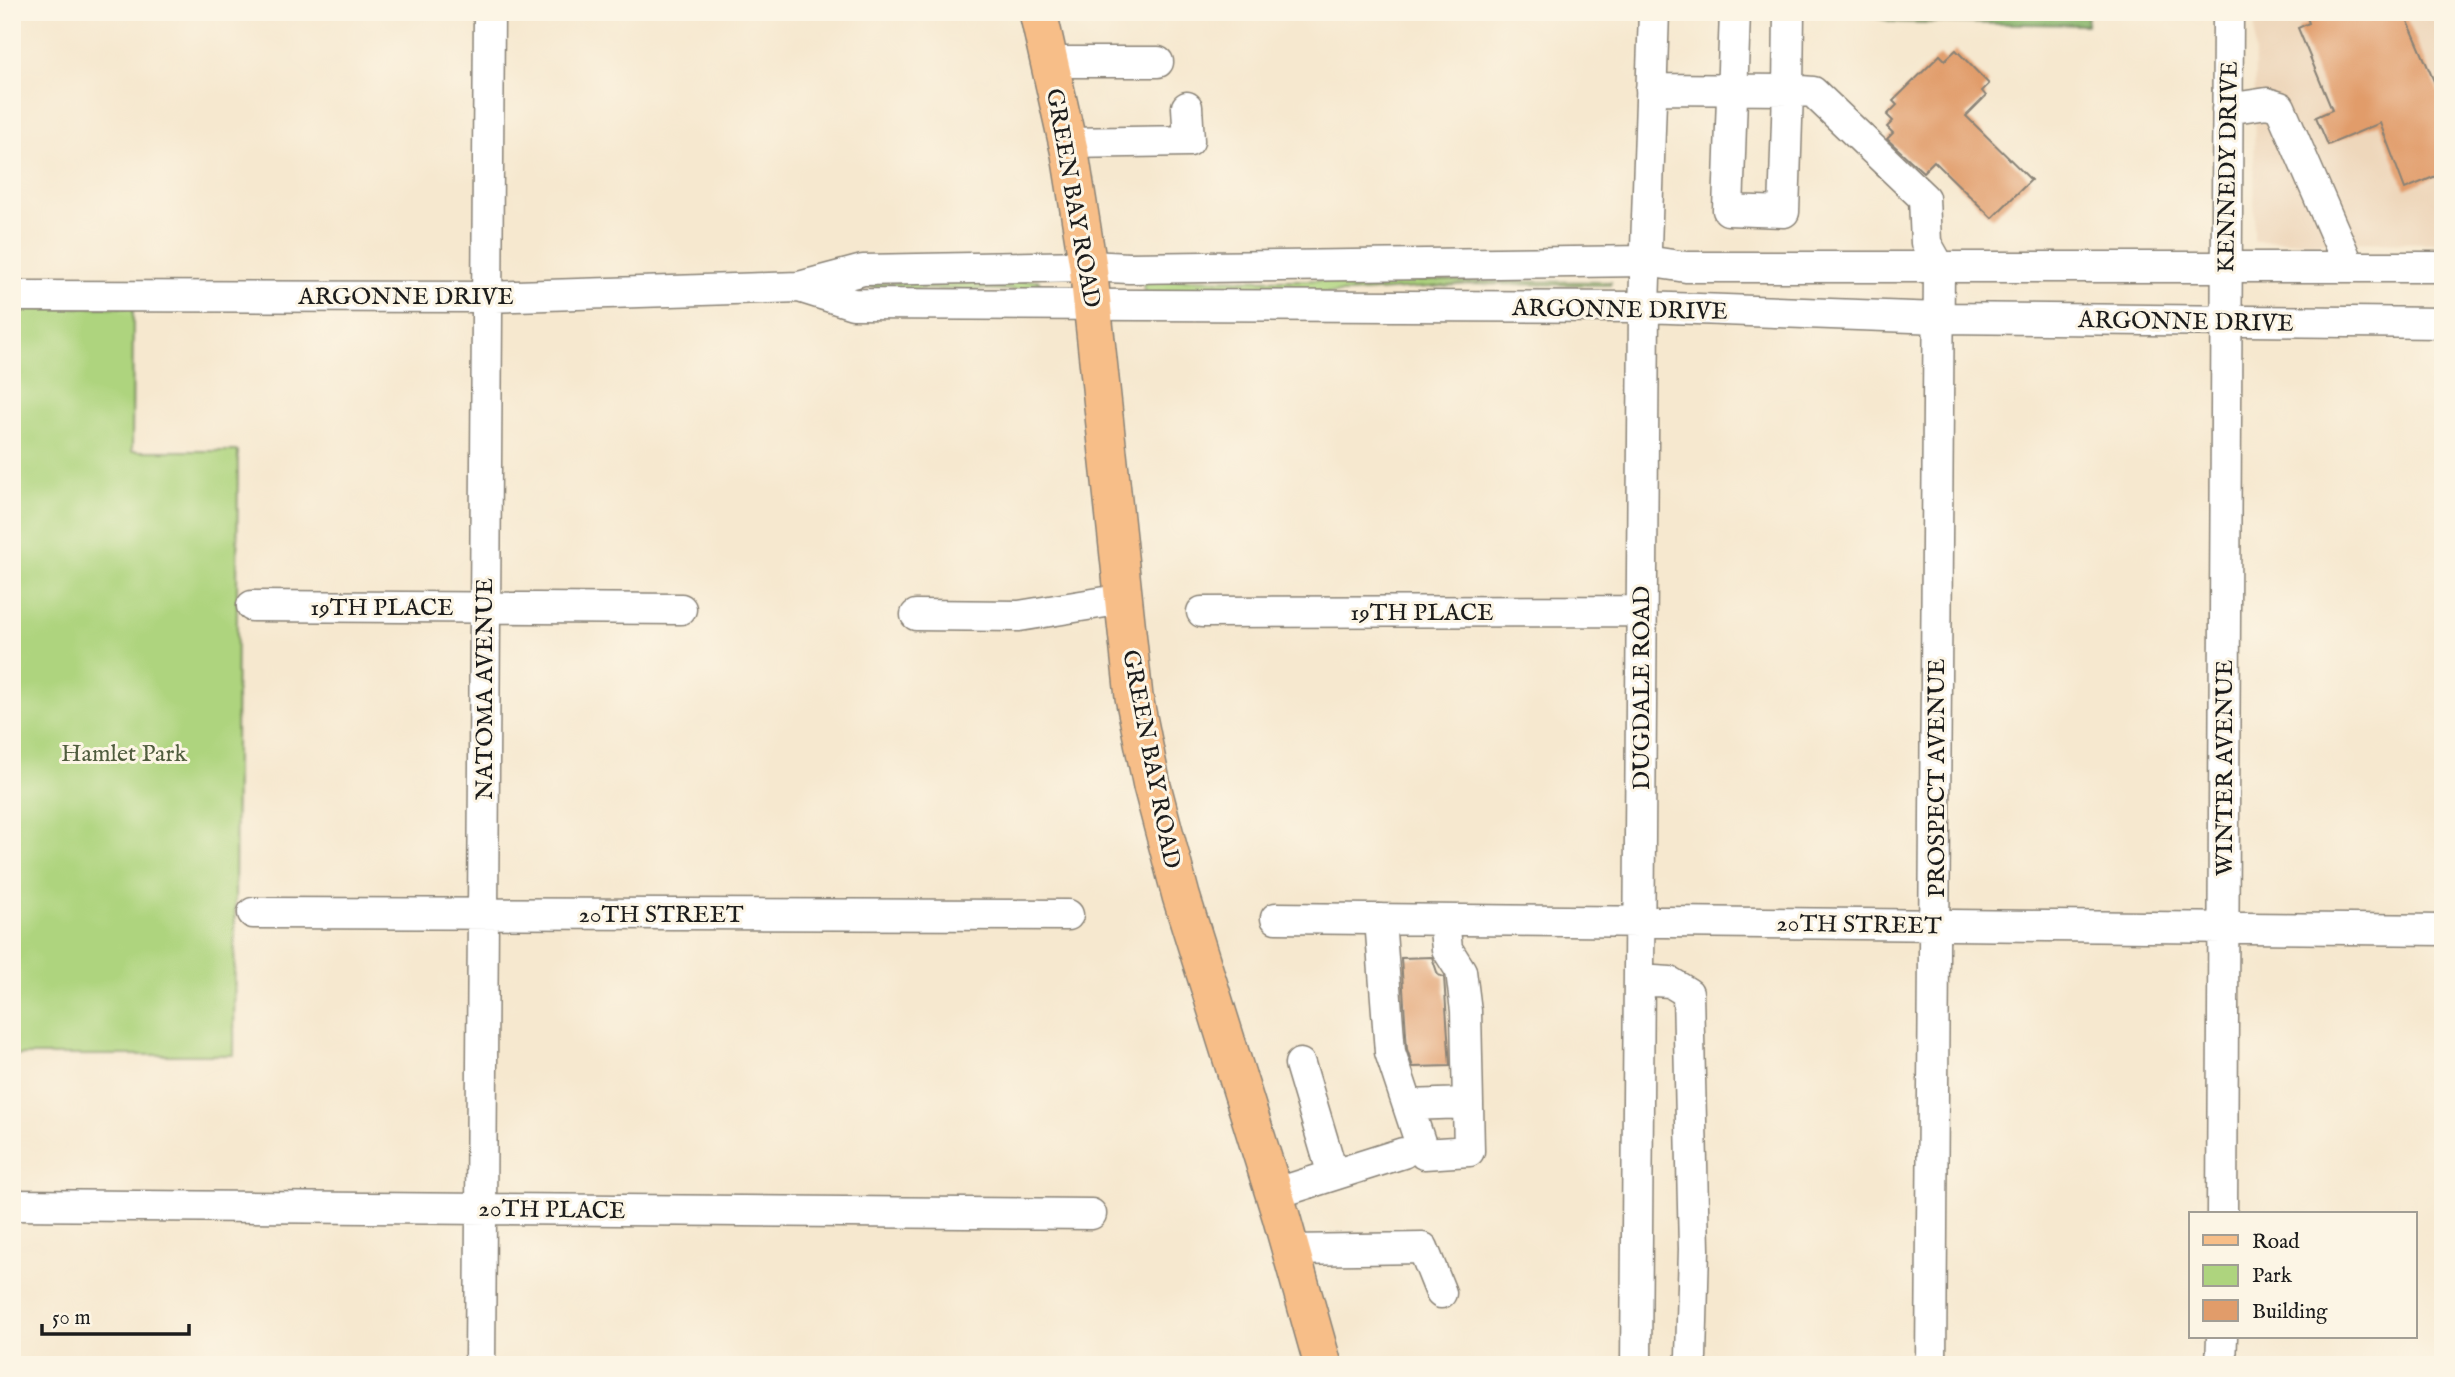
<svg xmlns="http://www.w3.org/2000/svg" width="2455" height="1377" font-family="'IM FELL English',serif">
	<rect width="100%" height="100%" fill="#fcf5e5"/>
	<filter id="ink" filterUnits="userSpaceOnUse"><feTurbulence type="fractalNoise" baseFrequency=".0143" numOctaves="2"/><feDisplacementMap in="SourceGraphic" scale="14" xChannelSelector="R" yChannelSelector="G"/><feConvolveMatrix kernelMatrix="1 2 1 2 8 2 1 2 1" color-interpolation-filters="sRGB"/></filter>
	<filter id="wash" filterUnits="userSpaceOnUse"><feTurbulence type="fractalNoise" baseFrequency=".00686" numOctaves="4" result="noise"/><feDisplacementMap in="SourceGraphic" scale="28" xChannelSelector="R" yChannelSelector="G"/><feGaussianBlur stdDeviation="1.57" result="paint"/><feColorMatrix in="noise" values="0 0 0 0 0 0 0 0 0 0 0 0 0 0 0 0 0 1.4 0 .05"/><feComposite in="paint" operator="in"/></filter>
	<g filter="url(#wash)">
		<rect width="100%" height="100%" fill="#f6e8cf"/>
		<path fill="#eed7bb" d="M 2255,12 L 2443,12 L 2443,243 L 2254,241 Z"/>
		<path fill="#aed47e" stroke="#65784d" stroke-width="2" d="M 1143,279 L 1611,282 L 1610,285 L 1471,284 L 1348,293 L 1144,293 Z
			M 1038,280 L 1041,287 L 1037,290 L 885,289 L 854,284 Z
			M 133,307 L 132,451 L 238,451 L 234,1055 L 12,1055 L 12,308 Z"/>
		<path fill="#8ab66d" stroke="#536944" stroke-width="2" d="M 1852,12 L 2088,12 L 2087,25 L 1895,22 Z"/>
		<g id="blocks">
			<path fill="#e19c6a" d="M 2305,12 L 2404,12 L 2443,102 L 2443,173 L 2405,189 L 2380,123 L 2328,145 L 2316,117 L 2332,110 L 2298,28 L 2309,23 Z
				M 1956,50 L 1989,84 L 1982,91 L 1986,96 L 1966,116 L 2031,180 L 1992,218 L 1934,161 L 1923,172 L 1887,139 L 1893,133 L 1887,127 L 1893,121 L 1887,115 L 1897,105 L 1893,101 L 1940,55 L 1945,60 Z
				M 1432,957 L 1438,975 L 1444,977 L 1450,1066 L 1413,1067 L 1407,1049 L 1401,958 Z"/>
		</g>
	</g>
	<g filter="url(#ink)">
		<use href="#blocks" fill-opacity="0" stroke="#898276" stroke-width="2"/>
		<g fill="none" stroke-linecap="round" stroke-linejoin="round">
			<defs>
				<path id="minor" d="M 1735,12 L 1728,210 L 1784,212 L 1788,90 L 1813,92 L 1924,198 L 1926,243 L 1939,266 L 1931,1365
					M 1050,62 L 1158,62
					M 1651,89 L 1788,90 L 1789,12
					M 2227,109 L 2267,103 L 2280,107 L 2349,266
					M 1068,143 L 1189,141 L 1187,107
					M 799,287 L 853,304 L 1644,307 L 1939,318 L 2443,323
					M 12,296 L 487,297 L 799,287 L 863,270 L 1088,266 L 1129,268 L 1646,261 L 1686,267 L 2443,267
					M 252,606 L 681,609
					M 1202,612 L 1641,611
					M 916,615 L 1019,616 L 1124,599
					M 253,913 L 1068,915
					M 1276,918 L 2443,930
					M 1380,919 L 1390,1052 L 1424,1154 L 1469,1151 L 1466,1011 L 1461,971 L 1447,949 L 1444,920
					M 1639,980 L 1670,982 L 1688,993 L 1694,1249 L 1691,1357 L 1688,1365
					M 1300,1064 L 1333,1175
					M 1408,1105 L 1468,1103
					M 1274,1194 L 1403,1153
					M 12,1205 L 1091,1214
					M 2222,1214 L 2228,12
					M 1291,1250 L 1423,1248 L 1441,1293
					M 480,1365 L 489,12
					M 1636,1365 L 1644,307 L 1654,12
					M 2221,1365 L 2222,1337"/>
				<path id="major" d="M 1038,12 L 1070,154 L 1088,266 L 1134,697 L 1152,786 L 1181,896 L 1281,1216 L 1323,1365"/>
			</defs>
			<use href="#minor" stroke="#898276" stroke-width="33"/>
			<use href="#major" stroke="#898276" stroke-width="40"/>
			<use href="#minor" stroke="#fff" stroke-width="30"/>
			<use href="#major" stroke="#f7be88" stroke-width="37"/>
		</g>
	</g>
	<g text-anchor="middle" stroke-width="6" stroke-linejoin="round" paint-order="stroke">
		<g font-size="24" fill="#1c1c1c" stroke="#fcf5e5">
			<text transform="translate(2227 167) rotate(-89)" y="8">KENNEDY DRIVE</text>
			<text transform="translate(1074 198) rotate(80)" y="8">GREEN BAY ROAD</text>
			<text x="406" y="304">ARGONNE DRIVE</text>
			<text transform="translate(1620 309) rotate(1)" y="8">ARGONNE DRIVE</text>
			<text transform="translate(2186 321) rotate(1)" y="8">ARGONNE DRIVE</text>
			<text x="382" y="615">19TH PLACE</text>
			<text x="1422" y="620">19TH PLACE</text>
			<text transform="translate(1641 688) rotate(-90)" y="8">DUGDALE ROAD</text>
			<text transform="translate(484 689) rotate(-90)" y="8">NATOMA AVENUE</text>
			<text transform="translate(1152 759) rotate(79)" y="8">GREEN BAY ROAD</text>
			<text transform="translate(2224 768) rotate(-90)" y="8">WINTER AVENUE</text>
			<text transform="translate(1936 778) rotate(-90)" y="8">PROSPECT AVENUE</text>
			<text x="661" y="922">20TH STREET</text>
			<text transform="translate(1859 924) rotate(1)" y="8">20TH STREET</text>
			<text transform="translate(552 1209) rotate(1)" y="8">20TH PLACE</text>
		</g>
		<g font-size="24" fill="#4f5c3e" stroke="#fcf5e5">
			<text x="124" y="761">Hamlet Park</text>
		</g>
	</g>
	<rect width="2455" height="1377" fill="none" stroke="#fcf5e5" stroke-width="42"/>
	<rect x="2189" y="1212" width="228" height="126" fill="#fcf5e5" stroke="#a29e95" stroke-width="2"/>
	<rect x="2203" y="1235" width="35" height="10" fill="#f7be88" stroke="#a29e95" stroke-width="2"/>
	<text x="2252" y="1248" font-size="21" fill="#1c1c1c">Road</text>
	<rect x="2203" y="1265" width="35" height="21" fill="#aed47e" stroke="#a29e95" stroke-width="2"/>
	<text x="2252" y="1282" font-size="21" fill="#1c1c1c">Park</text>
	<rect x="2203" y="1300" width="35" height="21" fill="#e19c6a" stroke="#a29e95" stroke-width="2"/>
	<text x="2252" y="1318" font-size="21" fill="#1c1c1c">Building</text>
	<path d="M42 1324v10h147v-10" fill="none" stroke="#1c1c1c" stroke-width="3.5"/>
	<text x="52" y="1324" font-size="21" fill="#1c1c1c" stroke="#fcf5e5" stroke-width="5" paint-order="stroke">50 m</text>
</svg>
